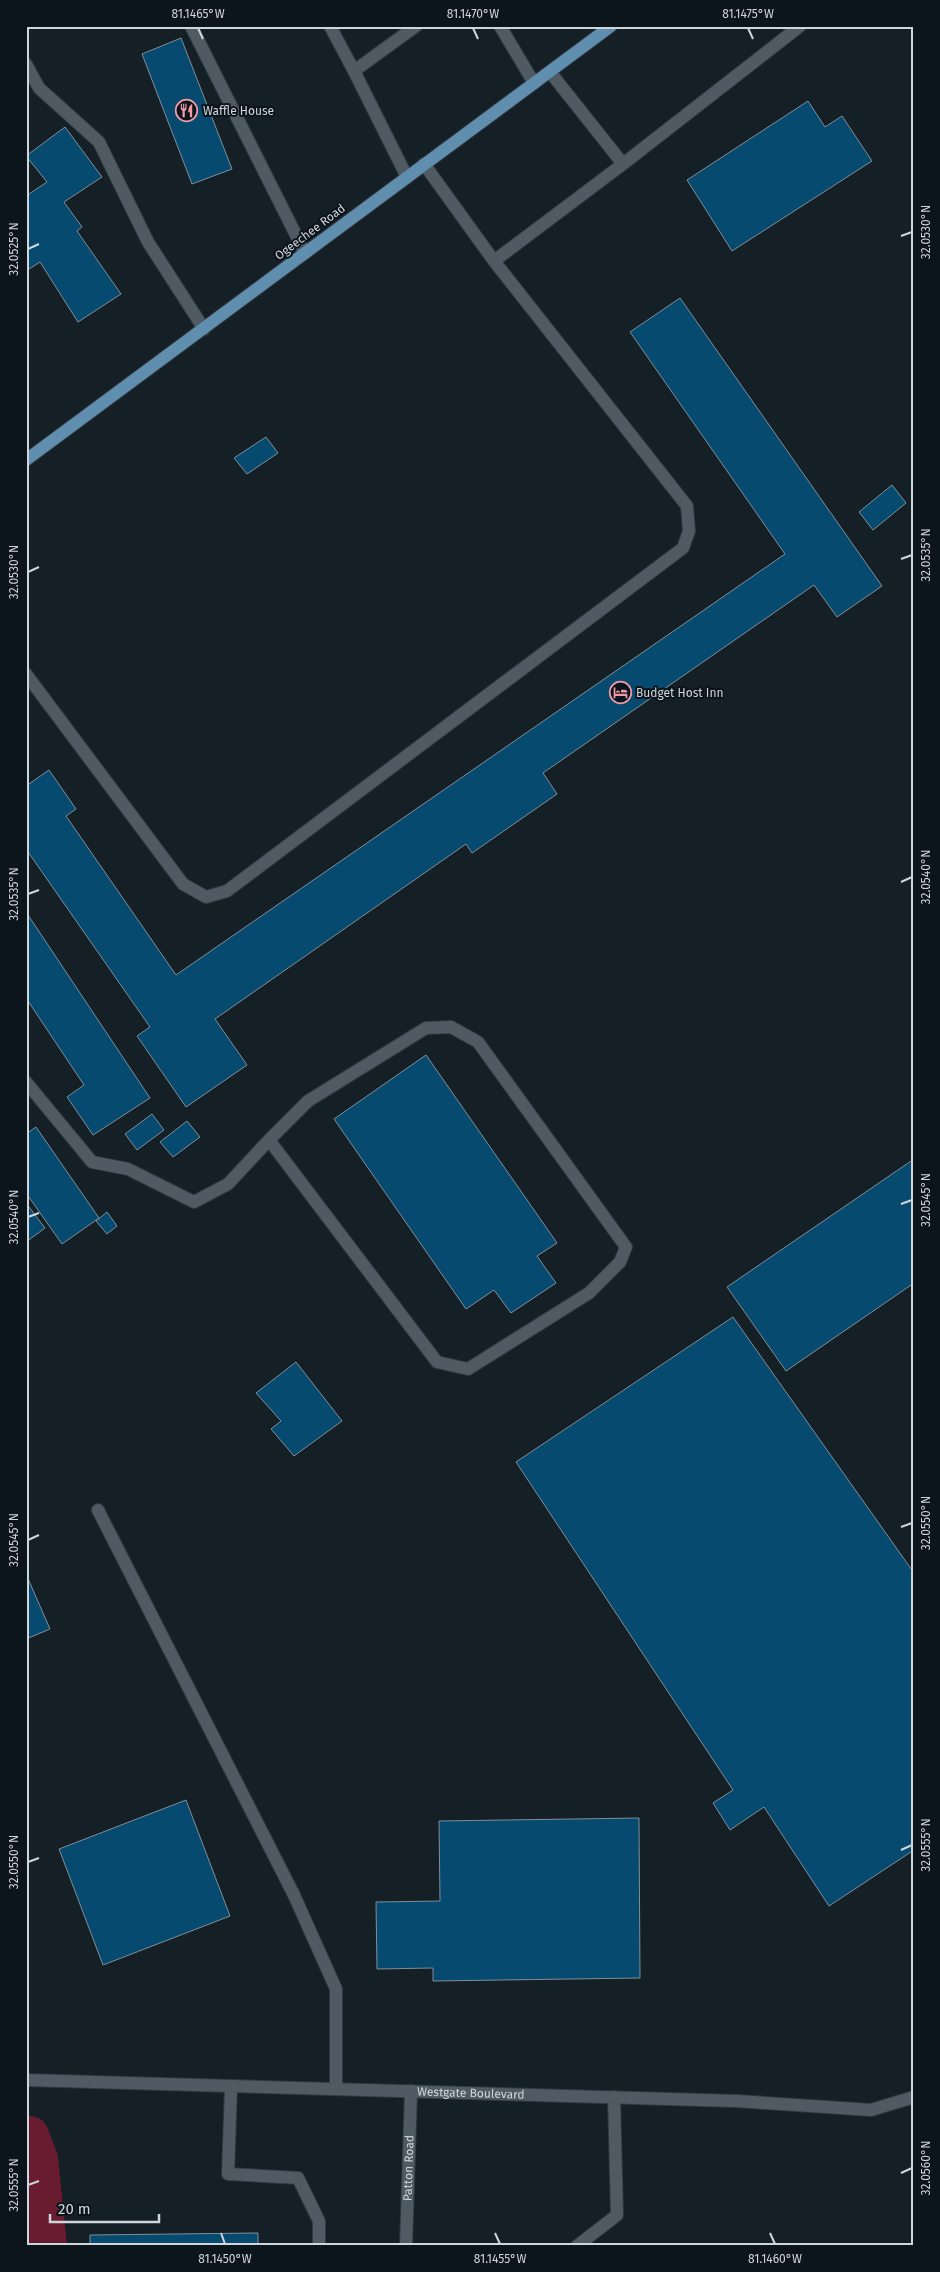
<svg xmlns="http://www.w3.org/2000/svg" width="940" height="2272" font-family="'Fira Sans',sans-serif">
	<rect width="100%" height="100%" fill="#151f26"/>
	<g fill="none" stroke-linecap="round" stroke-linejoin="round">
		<path stroke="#691b2f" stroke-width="38" d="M 30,2135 L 39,2159 L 48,2246"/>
	</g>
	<path fill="#064a70" stroke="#818e98" d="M 181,38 L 232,169 L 192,184 L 142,54 Z
		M 808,101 L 825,127 L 842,116 L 872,161 L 732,251 L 687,180 Z
		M 65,127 L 102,177 L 64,202 L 82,227 L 77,231 L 121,294 L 78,322 L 40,262 L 26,271 L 26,196 L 47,182 L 26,156 Z
		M 680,298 L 882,586 L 837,617 L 814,585 L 543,773 L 557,794 L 472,853 L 466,844 L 215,1019 L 247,1065 L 186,1107 L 137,1036 L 150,1027 L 26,849 L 26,786 L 49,770 L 76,809 L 66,816 L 176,975 L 785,554 L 630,332 Z
		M 266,437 L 278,453 L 247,474 L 234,458 Z
		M 892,485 L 906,503 L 873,530 L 859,512 Z
		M 26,912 L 150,1098 L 93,1135 L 67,1097 L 84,1085 L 26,998 Z
		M 426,1055 L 557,1243 L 537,1256 L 556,1283 L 511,1313 L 494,1290 L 466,1309 L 334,1119 Z
		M 152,1114 L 164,1130 L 137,1150 L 125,1134 Z
		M 187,1121 L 200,1137 L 173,1157 L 160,1142 Z
		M 36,1127 L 99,1218 L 62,1244 L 26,1193 L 26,1134 Z
		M 914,1159 L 914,1283 L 786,1371 L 727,1287 Z
		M 26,1203 L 45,1228 L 26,1242 Z
		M 107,1212 L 117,1226 L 107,1234 L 96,1221 Z
		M 733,1317 L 914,1573 L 914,1850 L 829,1906 L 764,1807 L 730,1830 L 713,1803 L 733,1790 L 516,1462 Z
		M 296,1362 L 342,1421 L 294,1456 L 271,1429 L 281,1421 L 256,1393 Z
		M 26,1574 L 50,1629 L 26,1639 Z
		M 186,1800 L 230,1916 L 103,1965 L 59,1849 Z
		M 639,1818 L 640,1978 L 433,1981 L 433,1968 L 377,1969 L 376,1902 L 440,1901 L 439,1821 Z
		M 258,2233 L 258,2246 L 90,2246 L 90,2235 Z"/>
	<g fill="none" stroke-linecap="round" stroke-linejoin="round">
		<defs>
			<path id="lane" d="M 191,26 L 305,253
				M 330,26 L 354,71
				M 500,26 L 534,83
				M 26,64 L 39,88 L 99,142 L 148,242 L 204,329
				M 550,72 L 623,164 L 800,26
				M 407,177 L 354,71 L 416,26
				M 494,261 L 623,164
				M 26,674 L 183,884 L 206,897 L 227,891 L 683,548 L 689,531 L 687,506 L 494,261 L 424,164
				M 26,1082 L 92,1162 L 128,1169 L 194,1202 L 228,1184 L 269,1140 L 308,1101 L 426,1028 L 451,1027 L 478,1042 L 626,1247 L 620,1262 L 589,1293 L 468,1369 L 437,1362 L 269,1140
				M 98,1510 L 294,1895 L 336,1989 L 336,2089
				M 231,2086 L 228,2174 L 298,2178 L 319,2221 L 319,2246
				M 577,2246 L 617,2215 L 614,2097"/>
			<g id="street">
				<path id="s1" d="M 26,2080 L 736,2101 L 871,2110 L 914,2097"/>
				<path id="s2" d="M 406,2246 L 411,2091"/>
			</g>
			<path id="primary" d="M 26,460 L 611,26"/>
		</defs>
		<use href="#lane" stroke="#333940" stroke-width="14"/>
		<use href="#street" stroke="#333940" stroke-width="14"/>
		<use href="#primary" stroke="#333940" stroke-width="14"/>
		<use href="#lane" stroke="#4f5a63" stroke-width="12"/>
		<use href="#street" stroke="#4f5a63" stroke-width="12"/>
		<use href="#primary" stroke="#608eaf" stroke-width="12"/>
	</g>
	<path fill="none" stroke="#cfd6db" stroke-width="2" d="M 198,28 L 203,39M 473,28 L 478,39M 748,28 L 753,39M 901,236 L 912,232M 28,249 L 39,244M 901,559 L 912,555M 28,572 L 39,567M 901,882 L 912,877M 28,894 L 39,890M 901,1204 L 912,1200M 28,1217 L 39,1213M 901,1527 L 912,1523M 28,1540 L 39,1535M 901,1850 L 912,1845M 28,1862 L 39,1858M 901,2173 L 912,2168M 28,2185 L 39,2181M 221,2233 L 225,2244M 495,2233 L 500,2244M 770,2233 L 775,2244"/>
	<defs>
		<symbol id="restaurant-ring" viewBox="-11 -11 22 22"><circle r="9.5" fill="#0c151c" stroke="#f39aa8" stroke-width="1.5"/><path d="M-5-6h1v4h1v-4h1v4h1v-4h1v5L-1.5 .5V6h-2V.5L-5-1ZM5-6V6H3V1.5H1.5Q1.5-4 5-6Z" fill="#f39aa8"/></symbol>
		<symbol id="hotel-ring" viewBox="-11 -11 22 22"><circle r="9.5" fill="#0c151c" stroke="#f39aa8" stroke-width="1.5"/><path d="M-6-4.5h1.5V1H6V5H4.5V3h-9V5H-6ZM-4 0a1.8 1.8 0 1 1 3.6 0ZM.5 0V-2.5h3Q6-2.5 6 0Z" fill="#f39aa8"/></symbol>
	</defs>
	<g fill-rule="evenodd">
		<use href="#restaurant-ring" x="174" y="98" width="25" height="25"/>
		<use href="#hotel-ring" x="608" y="680" width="25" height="25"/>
	</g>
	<g text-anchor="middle" stroke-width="4" stroke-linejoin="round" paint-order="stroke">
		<g font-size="12" fill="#cfd6db" stroke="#0c151c" text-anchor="start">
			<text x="203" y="115">Waffle House</text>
			<text x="636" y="697">Budget Host Inn</text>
		</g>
		<g font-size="12" fill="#cfd6db" stroke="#0c151c">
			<text transform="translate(310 232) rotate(-37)" y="4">Ogeechee Road</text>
			<text dy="4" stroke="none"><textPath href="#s1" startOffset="445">Westgate Boulevard</textPath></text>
			<text dy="4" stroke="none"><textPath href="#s2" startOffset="78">Patton Road</textPath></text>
		</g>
	</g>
	<rect width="940" height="2272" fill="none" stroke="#0c151c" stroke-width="55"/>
	<path d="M50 2214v8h109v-8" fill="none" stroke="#cfd6db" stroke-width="2.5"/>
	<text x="58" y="2214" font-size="15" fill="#cfd6db" stroke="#0c151c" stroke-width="4" paint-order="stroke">20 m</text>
	<rect x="28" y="28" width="884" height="2216" fill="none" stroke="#cfd6db" stroke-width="2"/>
	<g font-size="12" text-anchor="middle" fill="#cfd6db">
		<text x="198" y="18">81.1465°W</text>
		<text x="473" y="18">81.1470°W</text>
		<text x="748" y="18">81.1475°W</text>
		<text transform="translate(926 232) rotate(-90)" y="4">32.0530°N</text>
		<text transform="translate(14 249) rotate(-90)" y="4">32.0525°N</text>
		<text transform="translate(926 555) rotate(-90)" y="4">32.0535°N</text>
		<text transform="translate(14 572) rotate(-90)" y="4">32.0530°N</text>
		<text transform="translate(926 877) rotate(-90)" y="4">32.0540°N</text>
		<text transform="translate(14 894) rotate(-90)" y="4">32.0535°N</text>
		<text transform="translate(926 1200) rotate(-90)" y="4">32.0545°N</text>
		<text transform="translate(14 1217) rotate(-90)" y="4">32.0540°N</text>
		<text transform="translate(926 1523) rotate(-90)" y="4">32.0550°N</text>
		<text transform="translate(14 1540) rotate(-90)" y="4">32.0545°N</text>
		<text transform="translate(926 1845) rotate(-90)" y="4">32.0555°N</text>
		<text transform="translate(14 1862) rotate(-90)" y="4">32.0550°N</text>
		<text transform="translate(926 2168) rotate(-90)" y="4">32.0560°N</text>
		<text transform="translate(14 2185) rotate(-90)" y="4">32.0555°N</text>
		<text x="225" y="2263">81.1450°W</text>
		<text x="500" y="2263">81.1455°W</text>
		<text x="775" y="2263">81.1460°W</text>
	</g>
</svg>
